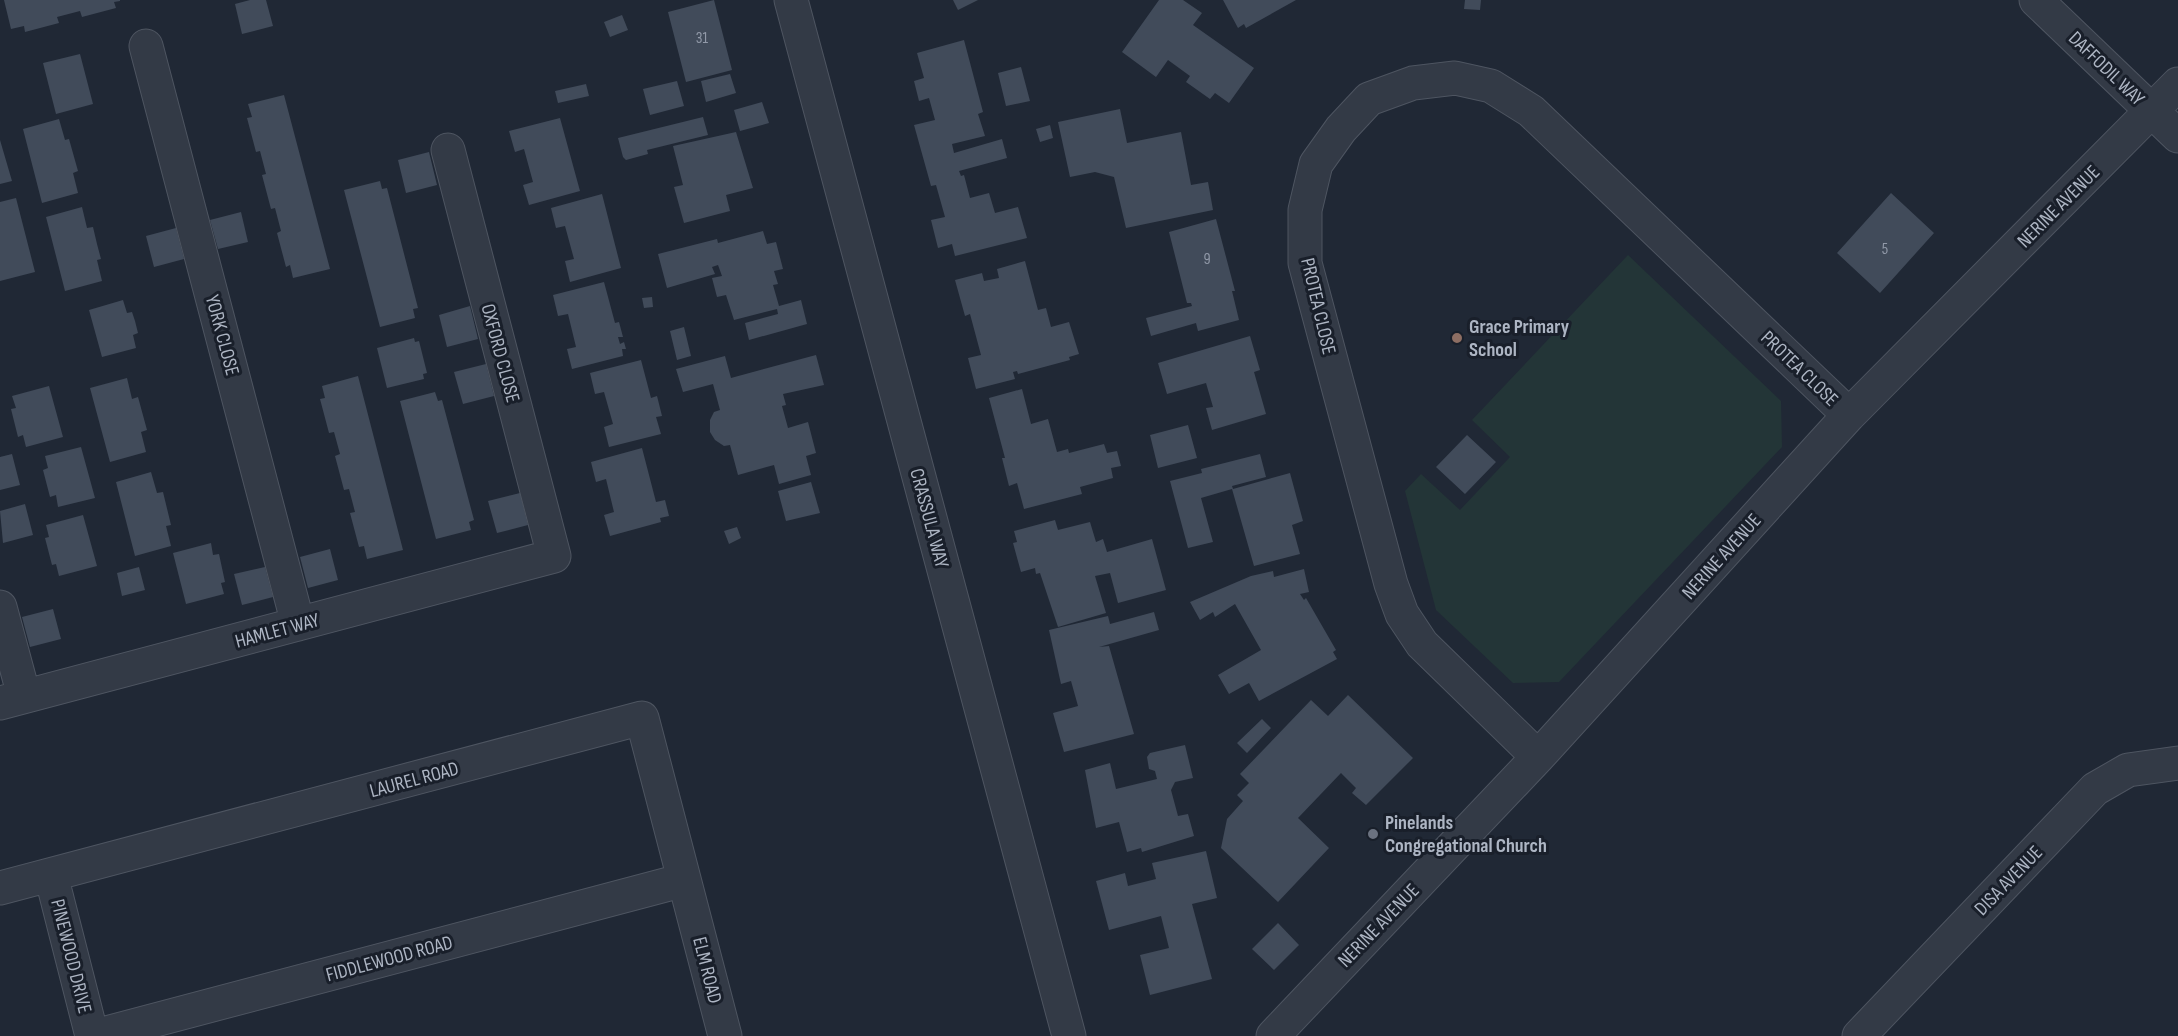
<svg xmlns="http://www.w3.org/2000/svg" width="2178" height="1036" font-family="'Sofia Sans Condensed',sans-serif">
<style>
.green{fill:#233537}
.building{fill:#414b5a}
.lines{fill:none;stroke-linecap:round;stroke-linejoin:round}
.minor-casing{stroke:#4e5561;stroke-width:35}
.minor{stroke:#333a46;stroke-width:33}
.education-dot{fill:#8d6e63;stroke:#191f2a;stroke-width:2}
.worship-dot{fill:#6b7280;stroke:#191f2a;stroke-width:2}
.labels{text-anchor:middle;stroke-width:6;stroke-linejoin:round;paint-order:stroke}
.number-label{font-size:16px;fill:#929aa9}
.street-label{font-size:20px;fill:#adb5c3;stroke:#191f2a}
.poi-label{font-size:20px;font-weight:bold;fill:#adb5c3;stroke:#191f2a;text-anchor:start}
</style>
<rect width="100%" height="100%" fill="#202835"/>
<!-- green -->
<path class="green" d="M1628,255L1781,401L1782,447L1559,682L1513,683L1436,610L1405,491L1421,474L1460,510L1510,457L1472,420Z"/>
<!-- building -->
<path class="building" d="M4,0H120V1L114,2L116,8L82,17L80,11L57,17L59,23L25,32L24,26L11,29Z
M250,0H266L273,26L242,34L235,4Z
M714,0L732,70L686,82L668,12Z
M953,0H978L958,10Z
M1159,0H1183L1202,13L1193,25L1254,68L1229,103L1215,93L1210,99L1186,82L1190,76L1168,60L1156,77L1122,52Z
M1223,0H1296L1246,28L1244,24L1238,28Z
M1465,0H1481L1480,10L1464,9Z
M622,15L628,30L610,37L604,22Z
M964,40L983,112L978,114L985,136L952,144L954,153L1002,139L1007,158L959,171L961,176L964,175L970,198L989,193L995,213L1018,207L1027,238L955,256L952,244L938,248L931,220L945,217L936,185L931,186L914,125L935,120L929,98L919,101L914,81L924,78L917,53Z
M80,54L93,104L56,114L43,63Z
M1021,67L1030,101L1006,106L998,73Z
M730,74L736,93L706,102L701,81Z
M677,81L684,106L650,115L643,89Z
M586,84L589,96L558,103L555,91Z
M284,95L330,269L293,278L290,265L286,267L277,233L281,231L275,208L271,209L262,175L266,174L260,151L256,152L247,118L252,117L248,104Z
M762,102L769,123L740,131L734,110Z
M1120,109L1127,143L1181,132L1191,185L1208,182L1213,210L1126,228L1114,177L1095,172L1070,177L1058,122Z
M703,117L708,135L647,150L648,154L626,160L623,157L618,138Z
M560,118L580,191L529,205L523,185L533,182L524,149L515,152L509,131Z
M59,119L65,140L69,139L78,171L73,173L78,193L42,203L23,129Z
M1050,125L1053,138L1040,142L1036,129Z
M736,132L753,188L726,195L730,211L684,223L674,187L683,185L673,146Z
M0,140L12,181L0,184Z
M429,152L437,185L406,193L398,160Z
M380,181L382,189L387,188L418,308L413,309L415,318L380,327L344,190Z
M1891,193L1934,233L1880,293L1837,253Z
M602,194L621,268L570,282L565,261L574,259L565,226L556,228L551,208Z
M16,198L35,272L0,281V202Z
M82,207L87,228L93,227L97,244L101,259L97,260L102,281L65,291L46,217Z
M241,212L248,242L218,249L210,220Z
M1216,219L1235,291H1232L1239,320L1198,331L1196,323L1151,336L1146,318L1192,306L1191,303H1187L1169,232Z
M176,228L184,259L154,267L146,236Z
M763,231L767,244L776,242L783,269L774,271L778,284L773,285L779,306L801,300L807,324L749,340L745,323L778,314L777,309L734,320L726,295L717,297L712,278L722,276L718,265L712,267L715,274L667,288L658,254L717,239L718,243Z
M1025,261L1038,310L1046,308L1051,327L1069,322L1079,354L1069,357L1070,360L1018,374L1017,371L1013,372L1015,379L976,389L968,358L981,355L970,314L965,316L955,280L982,273L984,281L999,278L997,269Z
M604,282L615,323L619,322L623,337H618L620,344L624,342L626,349H622L623,356L572,369L567,349L576,347L568,314L558,316L553,295Z
M652,297L653,307L644,308L642,298Z
M123,300L127,313L132,312L135,321L138,333L133,335L136,348L102,357L89,310Z
M470,306L478,339L447,347L439,315Z
M684,327L691,356L677,360L670,331Z
M1250,336L1260,370L1254,372L1266,414L1212,430L1206,408L1213,407L1206,383L1167,394L1158,363Z
M414,338L415,342L419,341L427,373L423,374L424,379L387,388L377,348Z
M816,355L824,385L783,394L786,405L782,406L788,428L808,422L816,453L806,456L811,475L779,484L774,465L738,475L730,445L724,446L715,440L710,432V420L714,412L720,410L713,384L683,392L676,369L725,356L731,378Z
M641,360L651,398L657,396L662,416L656,417L661,434L609,447L604,427L613,424L604,392L595,394L590,373Z
M486,364L494,396L463,404L454,372Z
M358,376L403,550L367,559L364,546L359,547L350,513L355,512L349,489L344,490L335,456L340,454L334,432L329,433L320,399L325,398L322,386Z
M127,378L132,399L138,397L147,430L141,432L146,452L110,462L90,388Z
M49,386L63,437L26,447L23,435L18,437L11,409L16,408L12,396Z
M1022,389L1031,424L1048,419L1057,452L1068,449L1069,453L1104,444L1107,453L1117,451L1121,466L1111,468L1113,478L1080,487L1082,494L1024,509L1017,483L1009,486L1002,458H1005L989,398Z
M435,392L438,401L442,400L474,520L469,522L471,530L436,539L400,401Z
M1188,425L1197,458L1158,468L1150,435Z
M1467,435L1496,462L1465,494L1436,467Z
M81,447L95,498L58,507L56,495L50,497L43,470L48,468L45,456Z
M642,448L656,502L665,500L669,516L660,518L661,522L610,536L604,515L614,512L606,479L596,482L591,462Z
M12,454L20,485L0,490V457Z
M1260,454L1266,477L1232,486L1233,489L1290,473L1303,521L1292,525L1300,554L1254,566L1232,489L1201,498L1213,542L1188,548L1170,481L1202,473L1201,469Z
M151,472L157,493L163,492L171,525L166,526L171,546L135,556L116,482Z
M811,482L820,513L786,521L778,491Z
M520,493L528,525L497,533L488,501Z
M25,504L33,535L3,543L0,511Z
M83,515L97,566L59,576L56,564L52,565L45,538L49,537L46,525Z
M1055,520L1058,530L1090,522L1096,542L1103,539L1107,552L1152,539L1166,590L1118,603L1110,573L1095,576L1106,613L1058,627L1040,573L1036,574L1035,568L1021,572L1013,543L1017,542L1014,531Z
M737,527L741,538L729,544L724,531Z
M211,543L213,555L219,554L225,582L221,583L224,594L186,604L173,553Z
M330,549L338,580L308,588L300,557Z
M139,567L145,590L122,596L117,573Z
M265,567L273,597L242,605L234,574Z
M1304,569L1309,592L1300,594L1304,600L1306,598L1336,650L1333,652L1337,659L1259,701L1249,683L1229,694L1218,675L1261,650L1235,604L1215,617L1213,612L1200,620L1190,602L1251,576L1273,571L1274,577Z
M53,609L61,639L30,647L22,617Z
M1154,612L1159,630L1099,647L1109,646L1134,734L1064,752L1053,713L1078,706L1071,681L1061,684L1049,630L1108,616L1110,624Z
M1348,695L1413,758L1366,805L1352,793L1356,788L1341,773L1298,818L1329,848L1278,902L1221,848L1227,819L1243,801L1237,795L1249,783L1240,774L1311,700L1328,716Z
M1262,719L1271,728L1247,753L1237,743Z
M1185,745L1193,778L1175,782L1171,790L1178,816L1188,814L1194,836L1142,852L1141,848L1127,852L1119,822L1096,828L1085,770L1110,763L1116,789L1157,779L1155,771L1149,769L1147,757L1150,753Z
M1206,851L1217,898L1192,904L1212,979L1150,995L1140,955L1169,948L1161,916L1109,930L1096,881L1125,873L1128,886L1156,879L1152,863Z
M1278,923L1299,945L1274,970L1252,949Z"/>
<g class="lines">
<defs>
<path id="minor" d="M791,0L1069,1036
M2036,0L2178,136
M146,46L298,624
M0,607L24,696
M0,703L554,556L448,150
M1538,757L1422,644L1402,614L1391,584L1305,263V210L1316,164L1341,129L1369,99L1413,83L1455,78L1491,86L1531,111L1849,415
M51,875L92,1036
M0,888L642,718L725,1036
M95,1036L684,880
M1273,1036L1538,757L1849,415L2178,84
M1859,1036L2095,789L2128,770L2178,763"/>
</defs>
<!-- minor casing -->
<use href="#minor" class="minor-casing"/>
<!-- minor -->
<use href="#minor" class="minor"/>
</g>
<!-- markers -->
<circle class="education-dot" cx="1457" cy="338" r="6"/>
<circle class="worship-dot" cx="1373" cy="834" r="6"/>
<g class="labels">
<!-- number labels -->
<g class="number-label">
<text x="702" y="43">31</text>
<text x="1885" y="254">5</text>
<text x="1207" y="264">9</text>
</g>
<!-- street labels -->
<g class="street-label">
<text transform="translate(2107 68) rotate(44)" y="7">DAFFODIL WAY</text>
<text transform="translate(2058 206) rotate(-45)" y="7">NERINE AVENUE</text>
<text transform="translate(1319 306) rotate(77)" y="7">PROTEA CLOSE</text>
<text transform="translate(223 335) rotate(75)" y="7">YORK CLOSE</text>
<text transform="translate(501 353) rotate(75)" y="7">OXFORD CLOSE</text>
<text transform="translate(1800 368) rotate(44)" y="7">PROTEA CLOSE</text>
<text transform="translate(930 518) rotate(75)" y="7">CRASSULA WAY</text>
<text transform="translate(1721 556) rotate(-48)" y="7">NERINE AVENUE</text>
<text transform="translate(277 630) rotate(-15)" y="7">HAMLET WAY</text>
<text transform="translate(414 779) rotate(-15)" y="7">LAUREL ROAD</text>
<text transform="translate(2008 880) rotate(-46)" y="7">DISA AVENUE</text>
<text transform="translate(1378 925) rotate(-46)" y="7">NERINE AVENUE</text>
<text transform="translate(72 956) rotate(76)" y="7">PINEWOOD DRIVE</text>
<text transform="translate(389 958) rotate(-15)" y="7">FIDDLEWOOD ROAD</text>
<text transform="translate(708 970) rotate(76)" y="7">ELM ROAD</text>
</g>
<!-- poi labels -->
<g class="poi-label">
<text x="1469" y="333">Grace Primary<tspan x="1469" dy="23">School</tspan></text>
<text x="1385" y="829">Pinelands<tspan x="1385" dy="23">Congregational Church</tspan></text>
</g>
</g>
</svg>
